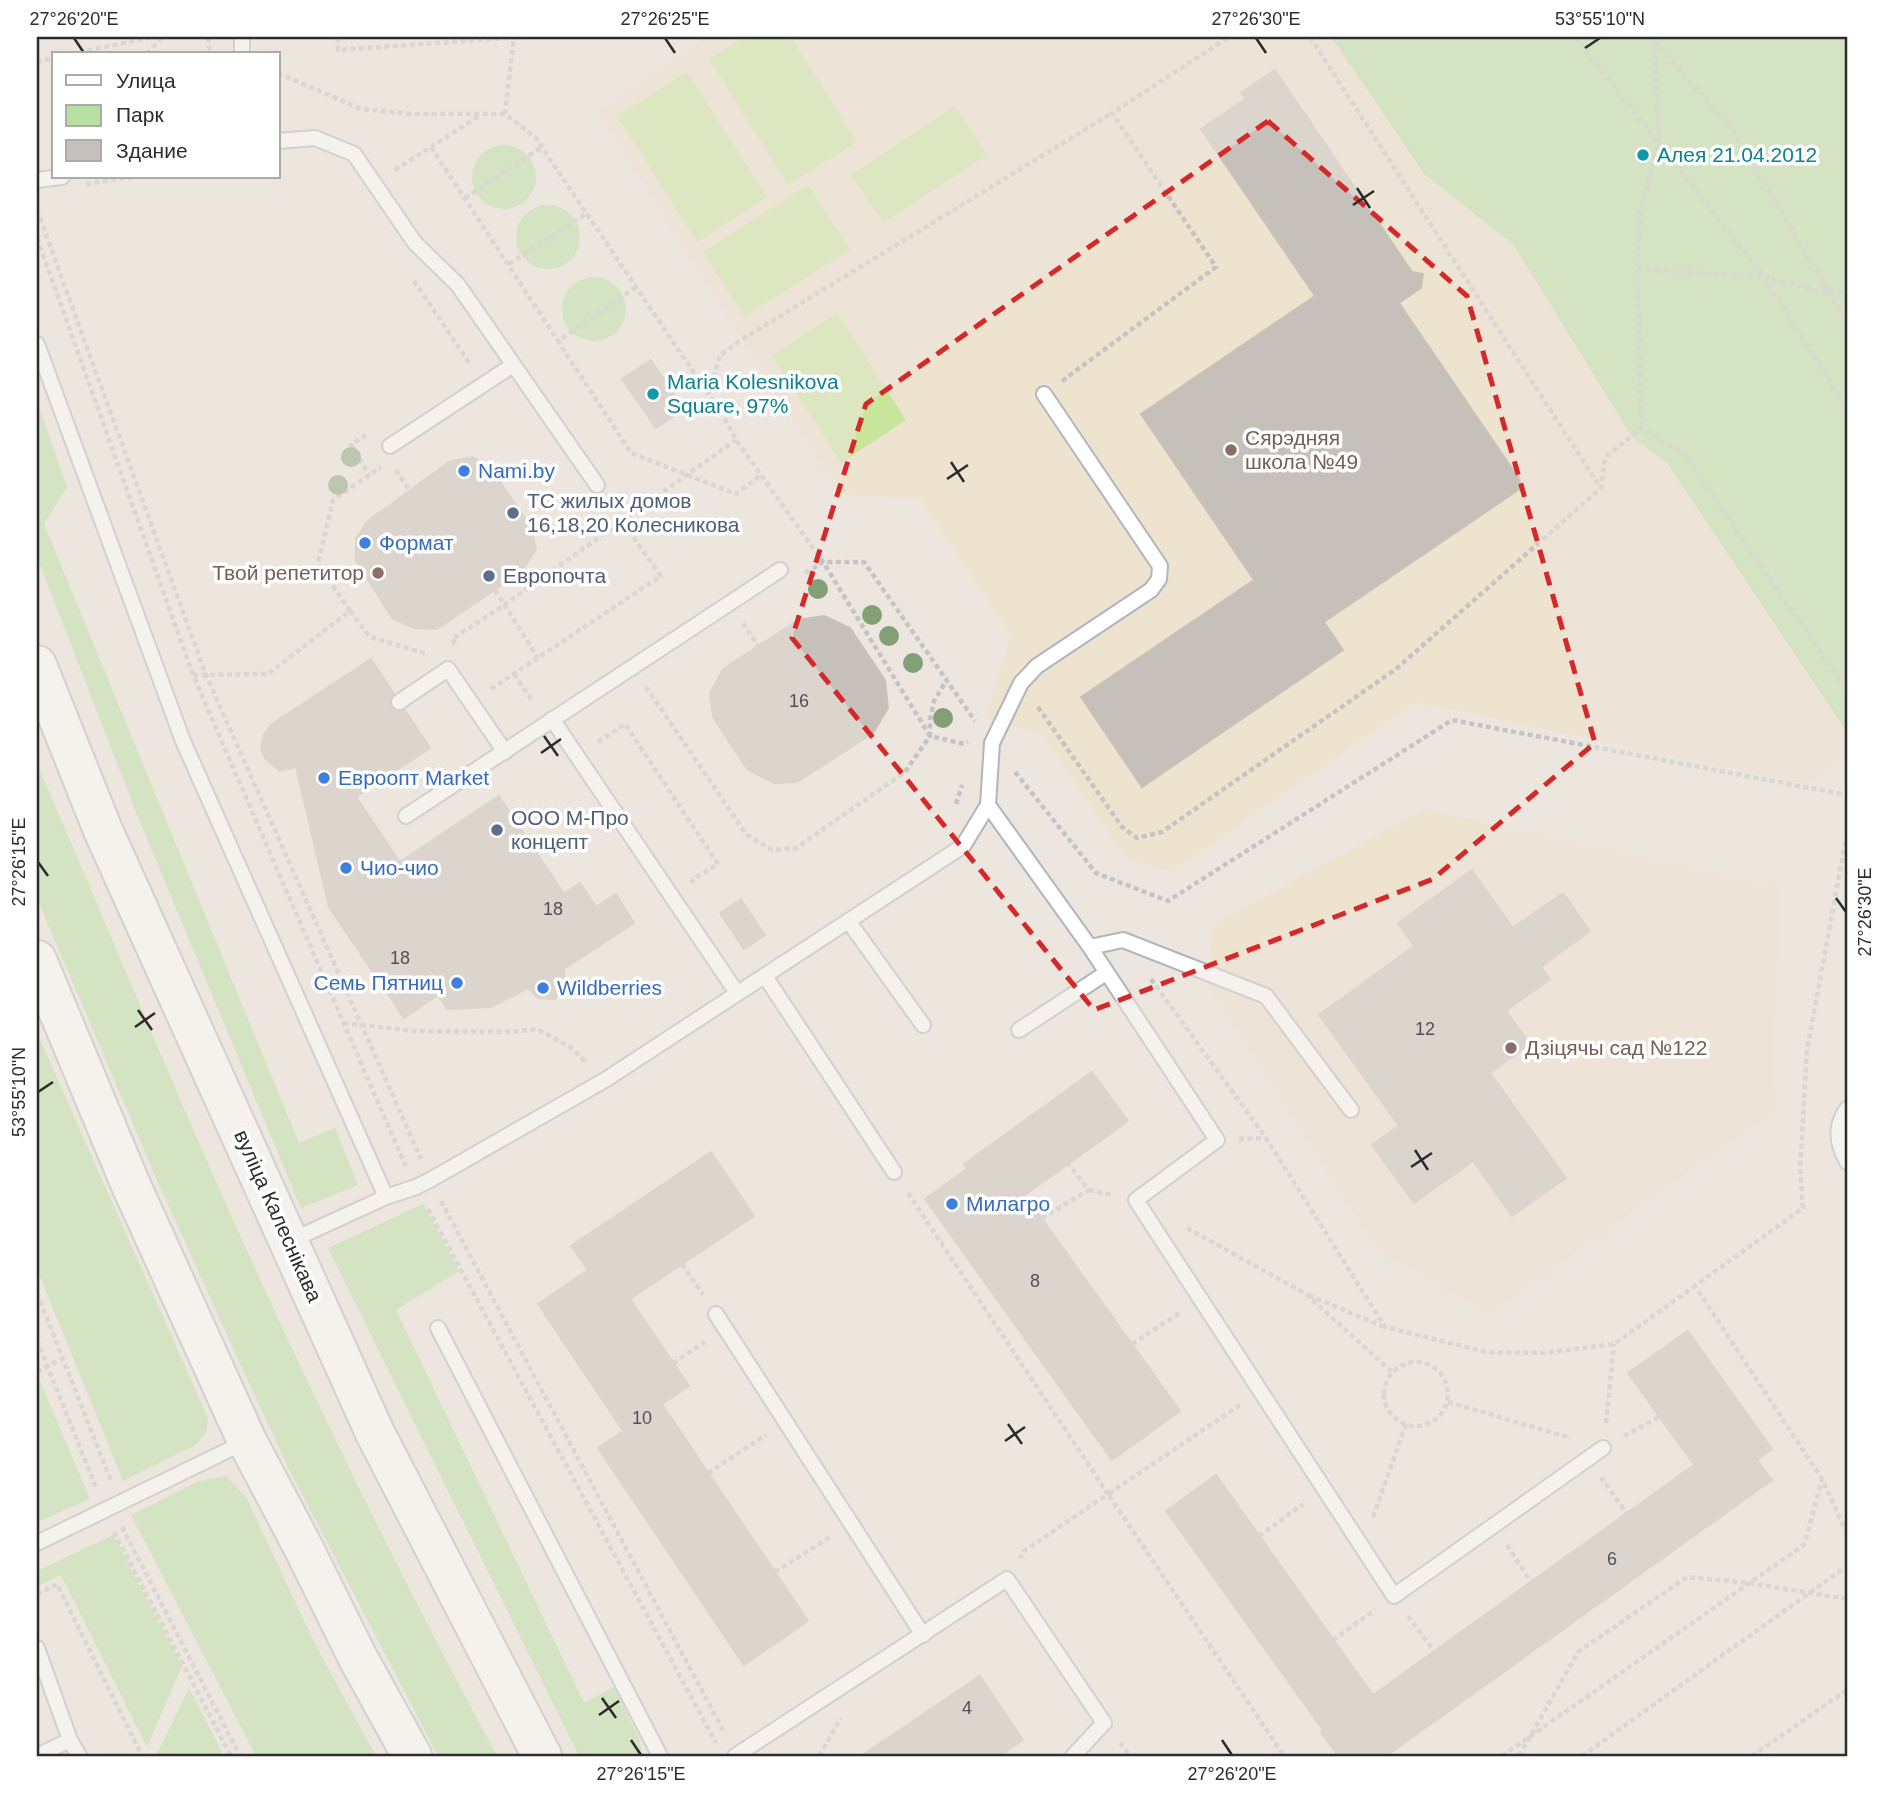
<svg xmlns="http://www.w3.org/2000/svg" width="1884" height="1793" font-family="Arial,sans-serif">
<style>
.education{fill:#ede3cf}
.green{fill:#b5e09f}
.pitch{fill:#c7e69b}
.building{fill:#c5c1ba;stroke:#c8c2b8;stroke-width:2}
.lines{fill:none;stroke-linecap:round;stroke-linejoin:round}
.service-casing{stroke:#b2b5be;stroke-width:18}
.secondary-casing{stroke:#b2b5be;stroke-width:42}
.path{stroke:#c4c4c4;stroke-width:4.5;stroke-dasharray:5 3.5;stroke-linecap:butt}
.service{stroke:#fff;stroke-width:14}
.secondary{stroke:#fff;stroke-width:38}
.tree{fill:#849f75}
.marked{fill:none;stroke:#d62828;stroke-width:5;stroke-dasharray:14 9;stroke-linejoin:round}
.ticks{fill:none;stroke:#2c2c2c;stroke-width:2.5}
.culture-dot{fill:#0f9aa8;stroke:#fff;stroke-width:2.5}
.education-dot{fill:#8d6e63;stroke:#fff;stroke-width:2.5}
.shop-dot{fill:#3f7fe0;stroke:#fff;stroke-width:2.5}
.service-dot{fill:#5c6f8a;stroke:#fff;stroke-width:2.5}
.labels{text-anchor:middle;stroke-width:7;stroke-linejoin:round;paint-order:stroke}
.number-label{font-size:18px;fill:#525150}
.culture-label{font-size:21px;fill:#0d838f;stroke:#fff;text-anchor:start}
.education-label{font-size:21px;fill:#785e54;stroke:#fff;text-anchor:start}
.shop-label{font-size:21px;fill:#366cbe;stroke:#fff;text-anchor:start}
.service-label{font-size:21px;fill:#4e5e75;stroke:#fff;text-anchor:start}
.street-label{font-size:21px;fill:#2c2c2c;stroke:#fff}
.neatline{fill:none;stroke:#2c2c2c;stroke-width:2.5}
.ticks-label{font-size:18px;text-anchor:middle;fill:#2c2c2c}
</style>
<rect width="100%" height="100%" fill="#ece6df"/>
<!-- education -->
<path class="education" d="M706,37H1330L1424,175L1513,244L1632,437L1667,463L1847,732V756L1807,784L1416,702L1171,872L1126,858L1042,734L985,718L1011,636L919,498L841,495L597,111Z
M1424,809L1779,889L1772,1113L1489,1314L1377,1250L1207,983L1213,925Z"/>
<!-- green -->
<path class="green" d="M1331,37H1847V732L1667,463L1632,437L1513,244L1425,175Z
M472 177a32 32 0 1 1 64 0a32 32 0 1 1-64 0Z
M516 237a32 32 0 1 1 64 0a32 32 0 1 1-64 0Z
M562 309a32 32 0 1 1 64 0a32 32 0 1 1-64 0Z
M37,401L67,487L44,524L299,1143L335,1128L358,1185L301,1208L136,812L37,557Z
M37,764C96,899 151,1034 210,1168C298,1368 394,1565 497,1756H438L289,1469L242,1368L156,1178L47,922L37,897Z
M37,1033L208,1418L206,1432L196,1445L123,1481L37,1269Z
M423,1204L459,1271L396,1310L584,1703L614,1687L639,1738L643,1756H579L328,1248Z
M37,1374L90,1499L37,1522Z
M226,1476L246,1497L315,1644L376,1756H256L131,1515L199,1481Z
M113,1535L182,1666L147,1747L61,1575L37,1587V1571Z
M189,1688L222,1752L220,1756H156Z"/>
<!-- pitch -->
<path class="pitch" d="M745,37H791L857,142L788,185L709,59Z
M687,72L767,197L697,242L617,116Z
M955,106L987,155L883,223L851,175Z
M808,185L850,250L744,317L703,252Z
M837,313L906,420L841,463L772,356Z"/>
<!-- building -->
<path class="building" d="M1275,70L1412,272L1423,274L1421,288L1399,303L1524,486L1324,622L1343,650L1142,787L1081,697L1254,580L1141,414L1315,296L1201,129L1245,99L1241,93Z
M651,360L684,409L656,428L622,379Z
M473,457L492,470L531,527L536,549L522,571L437,629L414,628L393,619L356,561V538L368,521L449,462Z
M824,616L850,628L885,680L888,708L873,733L797,782L774,783L747,769L713,717L710,694L723,669L798,620Z
M371,659L430,748L356,797L400,862L499,796L564,894L580,883L596,907L616,894L634,923L564,969V988L555,999L538,998L528,988L491,1007L447,1009L438,995L404,1018L329,907L296,767L280,771L266,759L261,749L264,735L272,724Z
M1472,870L1513,928L1563,893L1590,931L1541,967L1550,979L1506,1011L1530,1044L1490,1073L1566,1178L1512,1216L1473,1161L1414,1203L1372,1145L1399,1126L1319,1015L1414,946L1398,923Z
M741,899L765,935L744,949L720,913Z
M1092,1072L1128,1121L1025,1195L1180,1411L1112,1460L925,1199L967,1169L964,1164Z
M711,1152L754,1216L630,1299L689,1386L662,1404L808,1621L744,1665L598,1448L623,1431L538,1304L588,1270L571,1246Z
M1688,1331L1772,1449L1757,1460L1772,1480L1386,1756H1338L1321,1732L1323,1730L1166,1511L1216,1475L1373,1695L1694,1465L1628,1373Z
M980,1676L1023,1740L1000,1756H861Z"/>
<g class="lines">
<defs>
<path id="service" d="M242,37V54
M278,141L315,138L354,154L415,243L458,285L597,485
M37,180L62,177
M37,344L183,741L386,1197L290,1241
M390,446L513,365
M399,702L448,669L505,752
M552,719L737,993
M988,805L1090,947L1217,1140L1136,1200L1394,1596L1603,1448
M406,816L780,570
M849,922L923,1025
M1090,947L1123,940L1266,996L1351,1110
M765,976L894,1172
M1019,1030L1106,973
M1847,1109C1834,1126 1837,1144 1847,1162
M386,1197L416,1187L430,1180L605,1080L963,846L988,805L992,743L1021,683L1037,666L1151,590L1159,579L1160,566L1044,394
M716,1314L923,1635
M438,1328L660,1756
M37,1543L245,1442
M37,1648L70,1740
M37,1756L70,1740L79,1756
M735,1756L1007,1579L1104,1723L1073,1756"/>
<path id="secondary" d="M37,665L102,828L375,1433L542,1756
M37,960L130,1183L247,1441L302,1545L358,1658L412,1756"/>
</defs>
<!-- service casing -->
<use href="#service" class="service-casing"/>
<!-- secondary casing -->
<use href="#secondary" class="secondary-casing"/>
<!-- path -->
<path class="path" d="M208,37L210,54
M338,37V50L521,37
M1310,37L1600,487
M1575,37L1764,277L1847,409
M1654,42L1729,125L1847,322
M71,54L153,37
M147,54L162,37
M37,62L54,58
M278,73L361,109L412,114H505L535,137L723,416L736,440L823,562H864L975,721
M505,114L514,37
M431,147L558,341
M395,170L479,116
M86,184L132,177
M465,198L542,147
M37,210L206,675L421,1159
M37,238L193,675L406,1167
M509,264L587,213
M1637,269L1764,277L1828,293L1847,291
M414,281L470,364
M636,287L558,341L631,453L736,494L761,475
M1062,381L1216,267L1112,113L1229,37
M709,394L720,355L741,340L1112,113
M1642,428L1637,269L1640,211L1660,144L1653,41L1649,37
M366,435L351,445L369,475
M396,470L410,491
M585,508L603,533
M805,573L823,562L930,736L964,744L968,742
M495,590L538,658
M350,611L370,637L427,654
M743,623L758,646
M455,644L452,639L504,605L736,440
M514,674L533,702
M193,675L268,674L350,611L318,564L333,500L381,467
M646,687L746,834L772,850L796,848L905,772L930,736V720L934,701L946,681
M491,689L661,576L621,520
M1038,707L1122,827L1137,838L1162,832L1396,669L1601,488L1605,457L1642,428L1684,454L1847,691
M598,742L625,724L718,864L693,879L692,883
M1015,772L1096,873L1168,901L1452,720L1847,795
M956,804L962,785
M1847,833L1807,1050L1800,1169L1803,1208L1695,1286L1822,1479L1847,1534
M1151,979L1266,1138L1385,1327L1486,1352L1545,1353L1614,1344L1695,1286
M344,1023L414,1031L511,1032L537,1029L570,1047L587,1063
M1239,1139L1265,1138
M1089,1190L1112,1195
M908,1193L1108,1494L1024,1551L1020,1558
M441,1201L725,1734
M428,1209L716,1743
M1042,1218L1089,1190L1068,1164
M1187,1228L1306,1294
M682,1264L703,1295
M37,1293L111,1481
M1384,1327L1306,1294L1393,1373
M37,1340L96,1488
M1132,1344L1181,1312
M1384 1394a32 32 0 1 1 64 0a32 32 0 1 1-64 0Z
M673,1363L705,1342
M37,1372L63,1358
M1448,1402L1571,1438
M1240,1405L1108,1494L1284,1756
M1606,1423L1614,1344
M1624,1436L1659,1417
M708,1473L766,1435
M1601,1477L1627,1514
M1373,1517L1406,1424
M122,1527L240,1756
M114,1532L231,1756
M1259,1536L1303,1504
M1507,1545L1531,1582
M775,1572L830,1537
M37,1594L57,1584L142,1756
M1408,1616L1434,1651
M1333,1640L1375,1610
M1120,1743L1130,1756
M819,1756L841,1718
M1502,1756L1804,1545L1822,1480
M1519,1756L1578,1652L1687,1577L1749,1583L1847,1599
M1582,1756L1847,1566
M1752,1756L1847,1690"/>
<!-- service -->
<use href="#service" class="service"/>
<!-- secondary -->
<use href="#secondary" class="secondary"/>
</g>
<!-- trees -->
<g class="tree">
<circle cx="351" cy="457" r="10"/>
<circle cx="338" cy="485" r="10"/>
<circle cx="818" cy="589" r="10"/>
<circle cx="872" cy="615" r="10"/>
<circle cx="889" cy="636" r="10"/>
<circle cx="913" cy="663" r="10"/>
<circle cx="943" cy="718" r="10"/>
</g>
<!-- marked area -->
<path d="M0 0H1884V1793H0ZM1268,121L1467,296L1595,743L1433,879L1094,1010L792,638L866,404Z" fill="#ece6df" fill-opacity=".55" fill-rule="evenodd"/>
<path class="marked" d="M1268,121L1467,296L1595,743L1433,879L1094,1010L792,638L866,404Z"/>
<!-- ticks -->
<path class="ticks" d="M74,38L84,53M665,38L675,53M1256,38L1266,53M1585,48L1600,38M1357,188L1370,208M1353,205L1374,191M951,462L964,482M947,479L968,465M544,736L558,756M541,753L561,739M38,862L48,876M1836,898L1846,912M138,1010L152,1030M135,1027L155,1013M38,1092L53,1082M1415,1150L1428,1170M1411,1167L1432,1153M1008,1424L1022,1444M1005,1441L1025,1427M602,1698L616,1718M599,1715L619,1701M631,1740L641,1755M1222,1740L1232,1755"/>
<!-- markers -->
<g class="culture-dot">
<circle cx="1643" cy="155" r="7"/>
<circle cx="653" cy="394" r="7"/>
</g>
<g class="education-dot">
<circle cx="1231" cy="450" r="7"/>
<circle cx="378" cy="573" r="7"/>
<circle cx="1511" cy="1048" r="7"/>
</g>
<g class="shop-dot">
<circle cx="464" cy="471" r="7"/>
<circle cx="365" cy="543" r="7"/>
<circle cx="324" cy="778" r="7"/>
<circle cx="346" cy="868" r="7"/>
<circle cx="457" cy="983" r="7"/>
<circle cx="543" cy="988" r="7"/>
<circle cx="952" cy="1204" r="7"/>
</g>
<g class="service-dot">
<circle cx="513" cy="513" r="7"/>
<circle cx="489" cy="576" r="7"/>
<circle cx="497" cy="830" r="7"/>
</g>
<g class="labels">
<!-- number labels -->
<g class="number-label">
<text x="799" y="707">16</text>
<text x="553" y="915">18</text>
<text x="400" y="964">18</text>
<text x="1425" y="1035">12</text>
<text x="1035" y="1287">8</text>
<text x="642" y="1424">10</text>
<text x="1612" y="1565">6</text>
<text x="967" y="1714">4</text>
</g>
<!-- culture labels -->
<g class="culture-label">
<text x="1657" y="162">Алея 21.04.2012</text>
<text x="667" y="389">Maria Kolesnikova<tspan x="667" dy="24">Square, 97%</tspan></text>
</g>
<!-- education labels -->
<g class="education-label">
<text x="1245" y="445">Сярэдняя<tspan x="1245" dy="24">школа №49</tspan></text>
<text x="364" y="580" text-anchor="end">Твой репетитор</text>
<text x="1525" y="1055">Дзіцячы сад №122</text>
</g>
<!-- shop labels -->
<g class="shop-label">
<text x="478" y="478">Nami.by</text>
<text x="379" y="550">Формат</text>
<text x="338" y="785">Евроопт Market</text>
<text x="360" y="875">Чио-чио</text>
<text x="443" y="990" text-anchor="end">Семь Пятниц</text>
<text x="557" y="995">Wildberries</text>
<text x="966" y="1211">Милагро</text>
</g>
<!-- service labels -->
<g class="service-label">
<text x="527" y="508">ТС жилых домов<tspan x="527" dy="24">16,18,20 Колесникова</tspan></text>
<text x="503" y="583">Европочта</text>
<text x="511" y="825">ООО М-Про<tspan x="511" dy="24">концепт</tspan></text>
</g>
<!-- street labels -->
<g class="street-label">
<text transform="translate(278 1216) rotate(66)" y="7">вуліца Калеснікава</text>
</g>
</g>
<!-- border -->
<rect width="1884" height="1793" fill="none" stroke="#ffffff" stroke-width="77"/>
<!-- legend -->
<rect x="52" y="52" width="228" height="126" fill="#ffffff" stroke="#ababab" stroke-width="2"/>
<rect x="66" y="75" width="35" height="10" fill="#ffffff" stroke="#ababab" stroke-width="2"/>
<text x="116" y="88" font-size="21" fill="#2c2c2c">Улица</text>
<rect x="66" y="105" width="35" height="21" fill="#b5e09f" stroke="#ababab" stroke-width="2"/>
<text x="116" y="122" font-size="21" fill="#2c2c2c">Парк</text>
<rect x="66" y="140" width="35" height="21" fill="#c5c1ba" stroke="#ababab" stroke-width="2"/>
<text x="116" y="158" font-size="21" fill="#2c2c2c">Здание</text>
<rect x="38" y="38" width="1808" height="1717" class="neatline"/>
<g class="ticks-label">
<text x="74" y="25">27°26'20"E</text>
<text x="665" y="25">27°26'25"E</text>
<text x="1256" y="25">27°26'30"E</text>
<text x="1600" y="25">53°55'10"N</text>
<text transform="translate(19 862) rotate(-90)" y="6">27°26'15"E</text>
<text transform="translate(1865 912) rotate(-90)" y="6">27°26'30"E</text>
<text transform="translate(19 1092) rotate(-90)" y="6">53°55'10"N</text>
<text x="641" y="1780">27°26'15"E</text>
<text x="1232" y="1780">27°26'20"E</text>
</g>
</svg>
